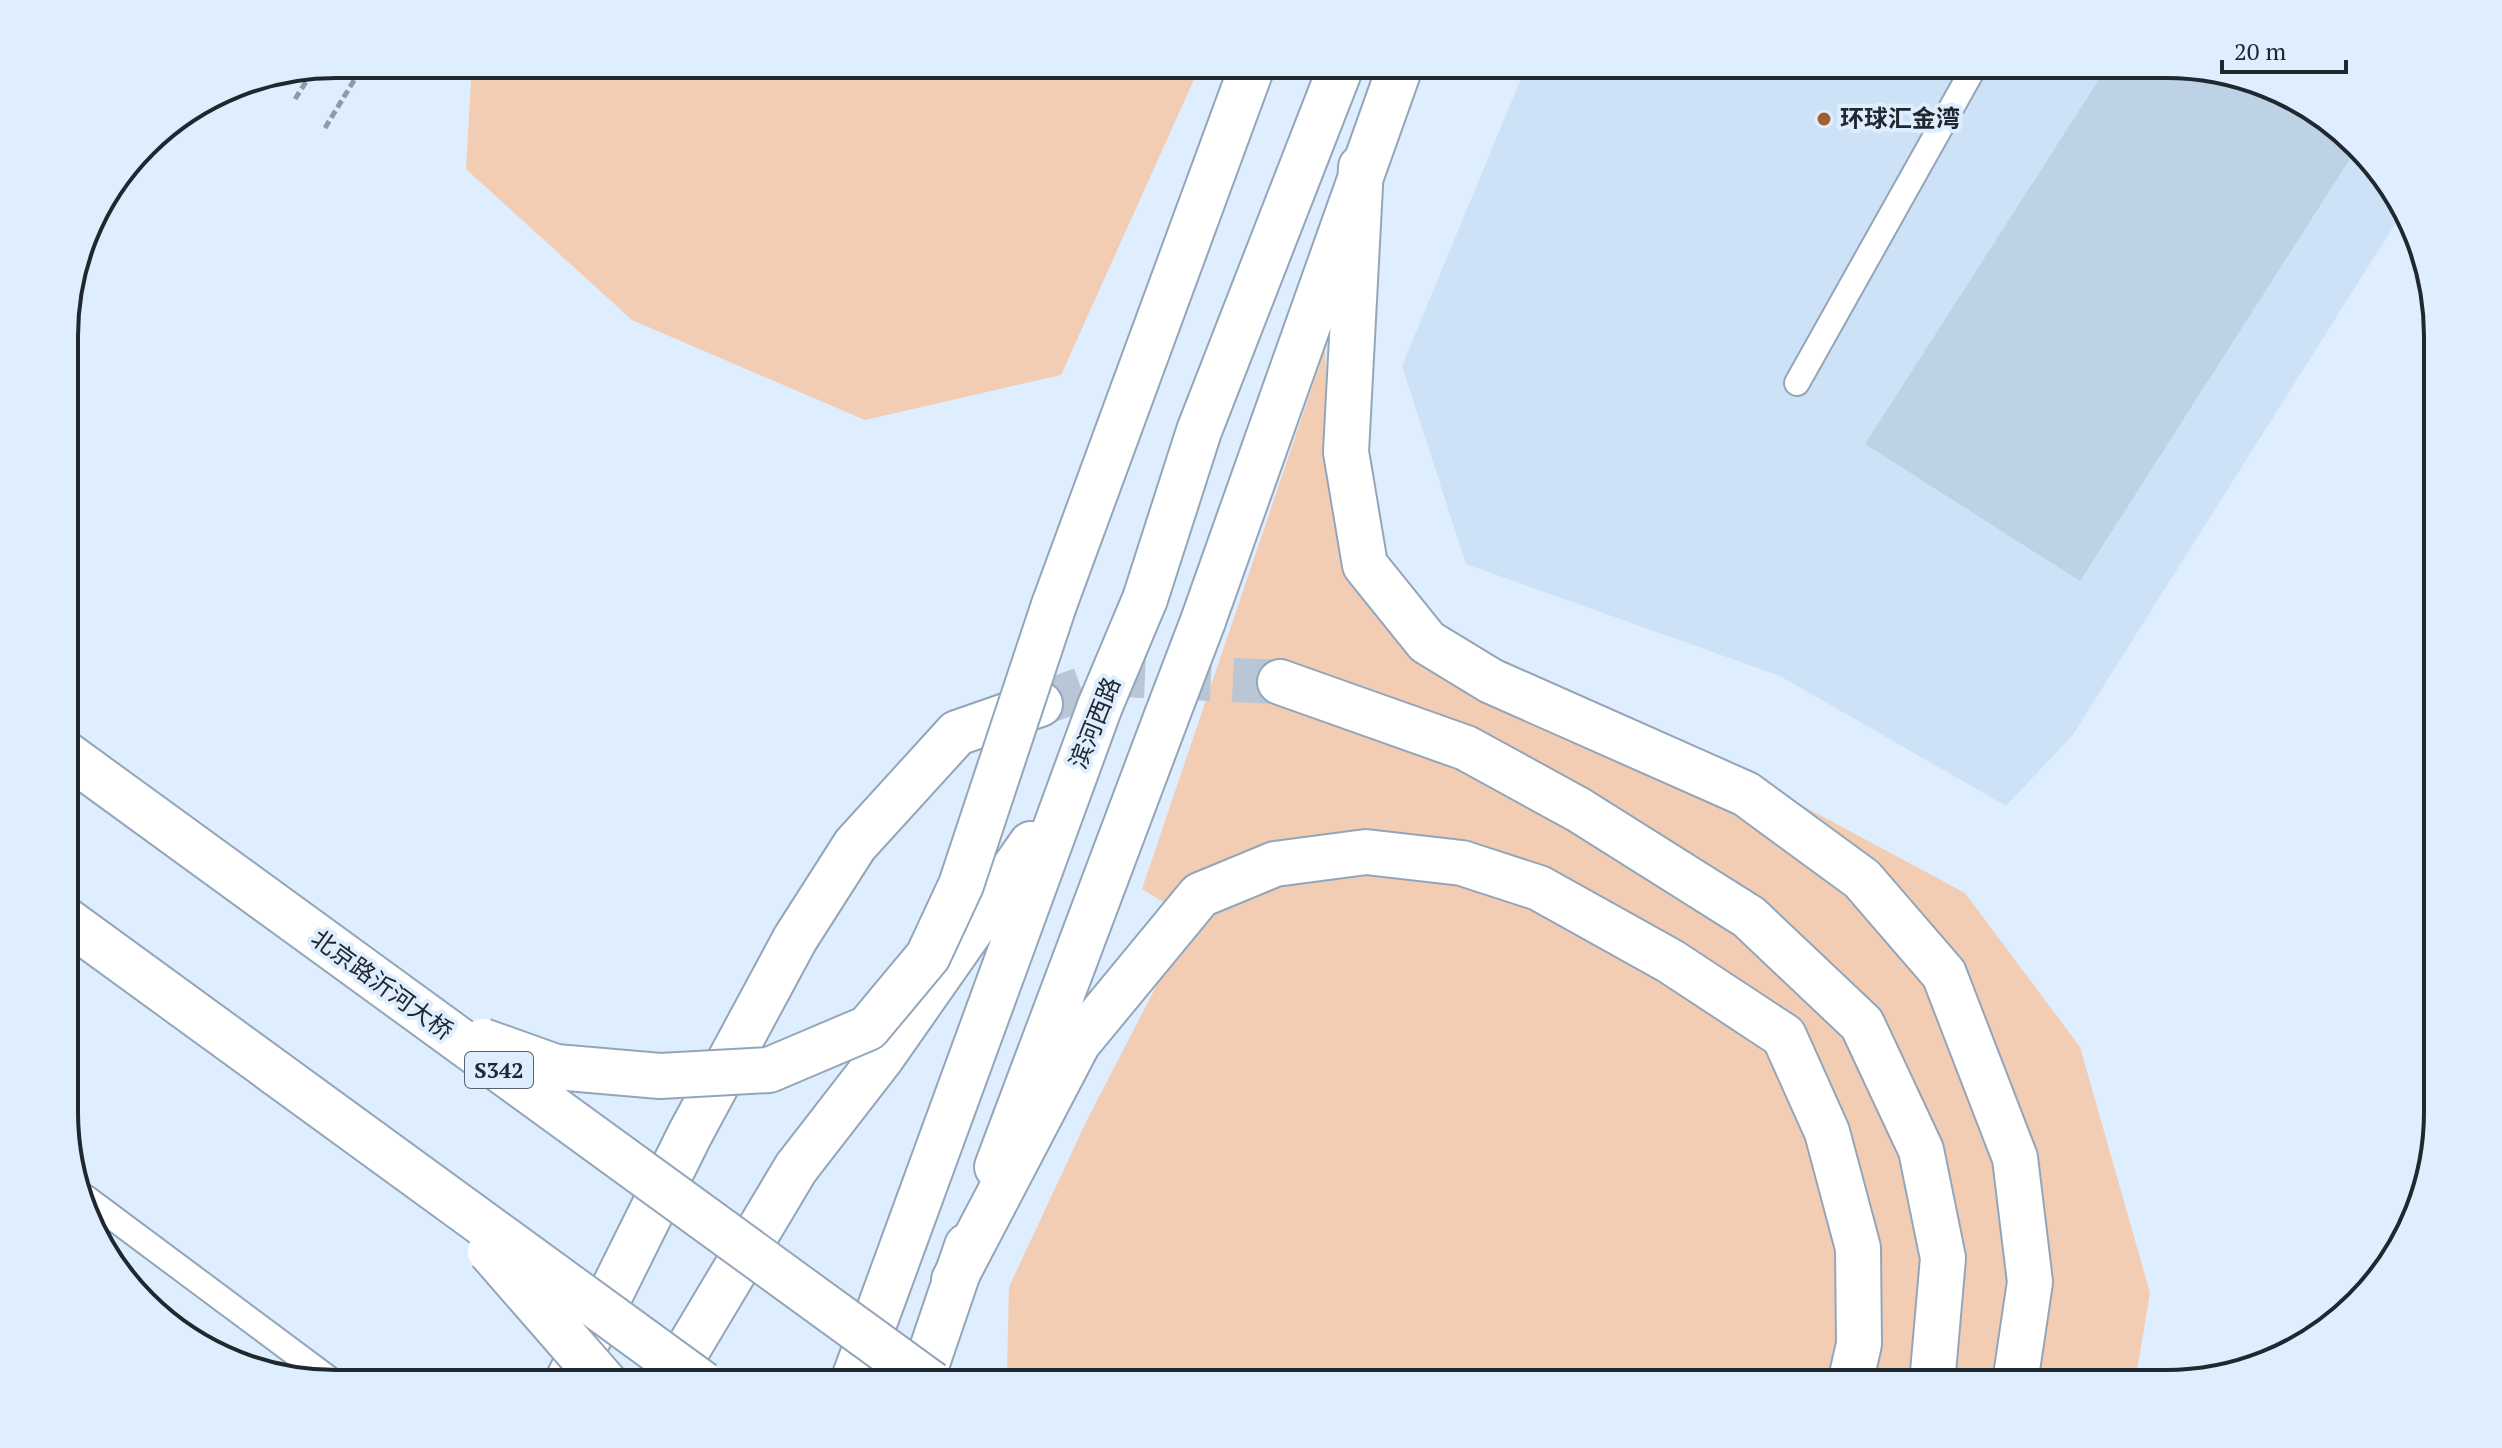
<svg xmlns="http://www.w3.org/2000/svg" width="2502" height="1448" font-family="'PT Serif','Noto Sans SC',serif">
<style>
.built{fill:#cde2f6}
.green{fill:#f3ccb4}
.building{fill:#bed2e6}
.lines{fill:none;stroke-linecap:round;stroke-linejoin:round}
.primary-tunnel{stroke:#b8c6d5;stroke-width:44;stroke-dasharray:44 22;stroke-linecap:butt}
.lane-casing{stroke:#93a6b9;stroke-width:28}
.primary-casing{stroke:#93a6b9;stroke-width:48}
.highway-casing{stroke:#93a6b9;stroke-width:48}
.path{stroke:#8e9ba7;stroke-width:5;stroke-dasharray:8 4;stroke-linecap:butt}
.lane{stroke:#fff;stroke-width:24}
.primary{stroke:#fff;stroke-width:44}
.highway{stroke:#fff;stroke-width:44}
.primary-bridge-casing{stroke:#93a6b9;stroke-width:48;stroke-linecap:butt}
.highway-bridge-casing{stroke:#93a6b9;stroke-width:48;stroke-linecap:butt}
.primary-bridge{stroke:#fff;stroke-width:44}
.highway-bridge{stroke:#fff;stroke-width:44}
.poi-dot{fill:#a25e2f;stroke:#deeefe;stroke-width:3}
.labels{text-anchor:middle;stroke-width:8;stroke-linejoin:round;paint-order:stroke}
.shield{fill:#deeefe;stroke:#59636d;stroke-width:2}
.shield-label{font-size:22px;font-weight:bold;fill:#20282f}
.poi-label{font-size:24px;font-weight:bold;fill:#20282f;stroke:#deeefe;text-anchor:start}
.street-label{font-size:24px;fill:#20282f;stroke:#deeefe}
.rim{fill:none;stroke:#20282f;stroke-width:4}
</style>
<rect width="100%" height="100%" fill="#deeefe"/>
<!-- built -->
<path class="built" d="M1527,64H2166L2301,100L2392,185L2402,213L2072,736L2006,806L1780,676L1466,564L1402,366Z"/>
<!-- green -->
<path class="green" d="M472,64H1201L1061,375L865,420L632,320L466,169Z
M1325,349L1330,446L1404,616L1667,733L1965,893L2080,1047L2150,1293L2135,1383L1021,1384L1007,1372L1009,1287L1087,1120L1191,919L1142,889Z"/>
<!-- building -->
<path class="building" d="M2109,64H2166L2301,100L2355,151L2080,581L1865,444Z"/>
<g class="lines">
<!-- primary-tunnel -->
<path class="primary-tunnel" d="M1040,704L1122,675L1280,682"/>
<defs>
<path id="lane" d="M1797,383L1976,64
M85,1197L336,1384"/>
<path id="primary" d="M1361,167L1346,452L1365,565L1427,642L1491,681L1746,794L1862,879L1944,974L2015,1158L2030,1282L2015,1383
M1145,599L1199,431L1342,64
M1203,621L1401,64
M1280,682L1466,748L1579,810L1749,917L1862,1024L1921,1150L1943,1258L1932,1384
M997,1167L1166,718
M566,1384L690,1134L795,939L855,845L957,733L1040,704
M667,1384L796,1168L882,1057L1031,844
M852,1384L1100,706
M920,1384L967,1246"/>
<path id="highway" d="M1054,605L1253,64
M954,1280L1078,1043L1200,895L1275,864L1366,852L1462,863L1539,888L1670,961L1784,1036L1827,1132L1858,1248L1859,1344L1850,1384"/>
</defs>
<!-- lane casing -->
<use href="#lane" class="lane-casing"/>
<!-- primary casing -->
<use href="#primary" class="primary-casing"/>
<!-- highway casing -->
<use href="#highway" class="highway-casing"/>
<!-- path -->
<path class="path" d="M295,99L315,68
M325,128L364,64"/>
<!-- lane -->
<use href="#lane" class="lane"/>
<!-- primary -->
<use href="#primary" class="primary"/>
<!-- highway -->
<use href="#highway" class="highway"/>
<defs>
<path id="primary-bridge" d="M1100,706L1145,599
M1166,718L1203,621"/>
<path id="highway-bridge" d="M66,754L932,1384
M66,920L703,1384
M483,1041L556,1067L660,1076L769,1070L868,1028L928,956L961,885L1054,605
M490,1251L606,1384"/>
</defs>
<!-- primary-bridge casing -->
<use href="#primary-bridge" class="primary-bridge-casing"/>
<!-- highway-bridge casing -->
<use href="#highway-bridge" class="highway-bridge-casing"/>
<!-- primary-bridge -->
<use href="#primary-bridge" class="primary-bridge"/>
<!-- highway-bridge -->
<use href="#highway-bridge" class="highway-bridge"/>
</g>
<!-- markers -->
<circle class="poi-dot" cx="1824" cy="119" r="8"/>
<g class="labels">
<!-- shield labels -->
<rect class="shield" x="465" y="1052" width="68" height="36" rx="6"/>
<g class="shield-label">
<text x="499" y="1078">S342</text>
</g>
<!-- poi labels -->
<g class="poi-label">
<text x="1840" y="127">环球汇金湾</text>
</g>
<!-- street labels -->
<g class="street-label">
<text transform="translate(1095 723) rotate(-68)" y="8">滨河西路</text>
<text transform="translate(382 985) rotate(36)" y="8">北京路沂河大桥</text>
</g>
</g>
<!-- crop -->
<path d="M0 0H2502V1448H0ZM336 78H2166A258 258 0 0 1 2424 336V1112A258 258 0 0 1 2166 1370H336A258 258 0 0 1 78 1112V336A258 258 0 0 1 336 78Z" fill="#deeefe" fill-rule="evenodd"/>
<path class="rim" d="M336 78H2166A258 258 0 0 1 2424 336V1112A258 258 0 0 1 2166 1370H336A258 258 0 0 1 78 1112V336A258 258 0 0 1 336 78Z"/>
<!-- scale -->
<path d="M2222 60v12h124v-12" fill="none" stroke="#20282f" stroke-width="4"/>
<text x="2234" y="60" font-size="24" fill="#20282f" stroke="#deeefe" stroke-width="6" paint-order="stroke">20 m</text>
</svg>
